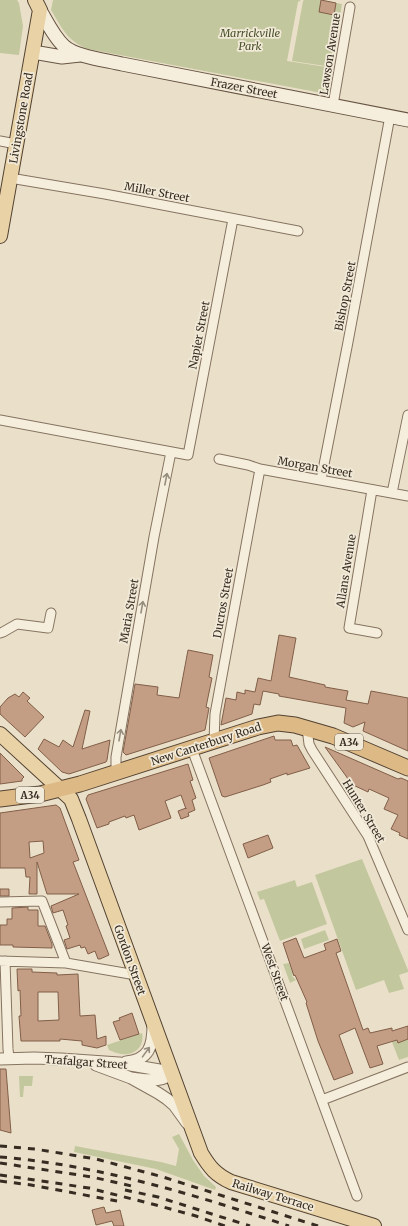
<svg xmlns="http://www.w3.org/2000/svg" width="408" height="1226" font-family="Merriweather,serif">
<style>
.green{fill:#c3c79e}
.building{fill:#c49e84;stroke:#815e48;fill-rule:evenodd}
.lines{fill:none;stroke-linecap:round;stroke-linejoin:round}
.minor-casing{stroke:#857360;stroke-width:11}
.tertiary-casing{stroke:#857360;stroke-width:13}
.secondary-casing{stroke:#675443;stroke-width:15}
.primary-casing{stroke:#534233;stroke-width:16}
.trunk-casing{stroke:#534233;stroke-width:17}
.minor{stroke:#f6eedc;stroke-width:9}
.tertiary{stroke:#f6eedc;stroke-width:11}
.secondary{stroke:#f6eedc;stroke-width:13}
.primary{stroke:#e9d3a6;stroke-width:14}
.trunk{stroke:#dcb985;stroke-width:15}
.rail{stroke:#372c22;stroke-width:3;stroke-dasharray:7 7;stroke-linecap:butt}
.oneway{stroke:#968d7f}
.labels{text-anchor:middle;stroke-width:3.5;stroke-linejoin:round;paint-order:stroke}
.shield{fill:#f2ead8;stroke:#6f6559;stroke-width:1}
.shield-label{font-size:10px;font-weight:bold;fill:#372c22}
.park-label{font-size:11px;font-style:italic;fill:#48512b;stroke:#f2ead8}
.street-label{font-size:11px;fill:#372c22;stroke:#f2ead8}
</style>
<rect width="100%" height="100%" fill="#eae0c9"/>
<!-- green -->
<path class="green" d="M0,0H17L19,3L23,26L19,55L0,53Z
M53,0H301L298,2L287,61L333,68L330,92L327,94L88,49C67,41 62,28 51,10Z
M304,0H319L342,4L332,67L292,61L303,1Z
M362,859L408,970V972L399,975L404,989L389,993L384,980L356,990L315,875Z
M295,880L297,887L312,882L327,924L280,941L264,899L260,900L257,892Z
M325,930L329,940L304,949L301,939Z
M289,963L293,974L292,976L296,980L290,983L283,964Z
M142,1033C145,1046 135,1056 121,1054C117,1053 113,1052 109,1050L107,1045Z
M408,1039V1057L399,1060L392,1042L397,1040L398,1043Z
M19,1076H33L32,1086H24L23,1097H20Z
M179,1134L193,1160L204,1176L216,1187L215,1190L156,1169L74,1152L75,1146L161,1162L176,1166L179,1149L172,1137Z"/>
<!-- building -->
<path class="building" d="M321,0L336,3L334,15L319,12Z
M279,635L296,638L289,677L325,685V687L348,691L346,700L368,704L371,691L408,698V751L363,731L365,722L353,727L344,723L346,708L279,696V694L263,691L260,705L254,704L252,714L221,725L226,698L236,700L237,692L245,694V690L255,692L258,678L271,681Z
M188,650L213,655L209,677L212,678L206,707L209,708L205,730L126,755L123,752L135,684L158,687L157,695L179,698Z
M23,692L30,698L27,701L44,717L25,737L0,714V707L8,698L15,694L19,697Z
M85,710L90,711L82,749L110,740L107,760L106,762L69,774L62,772L38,749L44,739L59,747L63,740L73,747Z
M274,736L275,740H291L293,746L297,745L310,768L287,775V773L270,779L271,782L263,785L225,797L222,796L209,758Z
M325,747L398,779L401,778L408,781V839L399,835L400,833L391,829L398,815L384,809L389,798L369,789L368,792L351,784L346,776Z
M0,753L24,777L22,779V781L0,784Z
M188,764L193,780L190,781L196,798L192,800L195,810L188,813L189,816L181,819L178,811L186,808V809L181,795L165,801L171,818L139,830L134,815L126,818L125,816L109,822V824L97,828L86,799L88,795Z
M56,805L60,808L79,860L73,862L109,955L100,959H98L95,951L88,954L85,947L81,948L80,945L67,949L64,940L70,938L66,926L68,925L63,910L53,913L51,906L79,894H47L37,862V894H29L30,877H26L25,868H0V813ZM43,841L44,853L30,858L29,842Z
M268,835L273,848L248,858L243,844Z
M0,889H9V896H0Z
M28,907V910H38V926H45L52,944V948L13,947V945H0V925H7V919H12V908Z
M296,938L304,958L326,950L324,944L337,939L341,951L336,953L363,1030L368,1028L370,1033L392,1028V1031L408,1026V1039L398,1043L397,1040L377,1046L383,1064L370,1068L355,1028L339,1035L353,1073L334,1080L318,1041L306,1003L307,1002L295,975L294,976L283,943Z
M17,969H32V972L57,973V975L78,974L80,1016L95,1015L97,1039L106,1036V1045L97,1048L82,1045V1041L60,1039V1041H21L19,1016H21L20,990L18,991ZM38,992H58L59,1020L38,1021Z
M132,1013L139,1034L120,1040L113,1022L120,1020L119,1018Z
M0,1069H6L11,1133L0,1130Z
M104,1207L106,1213L120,1210L124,1226H114L112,1221L96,1225L92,1210Z"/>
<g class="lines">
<defs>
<path id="minor" d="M333,105L350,7
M0,141L16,144
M10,178L105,194L298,231
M0,420L188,455L233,219
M219,459L248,465L260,469L408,496
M321,480L348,342L390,116
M372,490L349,628L377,633
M392,493L408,415
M0,633L3,632L17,624L48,628L51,613
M307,728L309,744L312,750L368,836L408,930
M214,742L215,714L260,469
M192,749L357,1196
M116,773V757L154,537L171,452
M0,902L42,901L66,963
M0,961L66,963L136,975
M5,961L8,1049L9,1058
M322,1100L408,1067"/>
<path id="tertiary" d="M0,1059L34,1058L61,1059L119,1063L171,1072C165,1084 142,1079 131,1078
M126,1062C149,1060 153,1046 153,1025
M96,1065L131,1078L158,1093L167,1099L174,1105L187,1123"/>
<path id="secondary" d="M40,10C47,22 54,37 64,46C76,57 106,60 122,64L408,120
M33,52L62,57L80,55"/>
<path id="primary" d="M0,236L40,10L35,0
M0,734L71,799L79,819L201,1153C210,1168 216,1175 231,1182L374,1226"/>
<path id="trunk" d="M0,799L40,794L80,784L258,727L278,723L295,725L333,736L408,768"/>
</defs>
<!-- minor casing -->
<use href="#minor" class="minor-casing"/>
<!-- tertiary casing -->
<use href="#tertiary" class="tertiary-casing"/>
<!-- secondary casing -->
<use href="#secondary" class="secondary-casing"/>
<!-- primary casing -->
<use href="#primary" class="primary-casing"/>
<!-- trunk casing -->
<use href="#trunk" class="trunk-casing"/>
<!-- minor -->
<use href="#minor" class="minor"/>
<!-- tertiary -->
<use href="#tertiary" class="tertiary"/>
<!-- secondary -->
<use href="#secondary" class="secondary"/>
<!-- primary -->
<use href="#primary" class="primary"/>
<!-- trunk -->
<use href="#trunk" class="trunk"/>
<!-- rail -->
<path class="rail" d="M0,1146L35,1149L96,1159L122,1166L163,1177L318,1226
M0,1157C99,1165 195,1195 289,1226
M0,1163L92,1177L136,1187
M0,1175L89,1188L156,1205L196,1216L225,1226
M0,1181L31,1185L117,1201
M125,1190L158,1197L250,1226"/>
</g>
<!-- one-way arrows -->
<defs><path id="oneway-shaft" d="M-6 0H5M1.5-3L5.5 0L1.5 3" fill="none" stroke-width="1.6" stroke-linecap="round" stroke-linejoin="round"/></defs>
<g class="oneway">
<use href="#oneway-shaft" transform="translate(166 479) rotate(-79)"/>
<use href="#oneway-shaft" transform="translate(142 607) rotate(-80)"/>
<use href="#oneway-shaft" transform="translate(120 735) rotate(-80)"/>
<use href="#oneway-shaft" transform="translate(146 1052) rotate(-54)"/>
</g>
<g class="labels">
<!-- shield labels -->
<g class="shield">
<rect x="335" y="734" width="28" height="16" rx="3"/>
<rect x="16" y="787" width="28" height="16" rx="3"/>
</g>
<g class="shield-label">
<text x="349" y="746">A34</text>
<text x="30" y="799">A34</text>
</g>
<!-- park labels -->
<g class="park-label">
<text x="250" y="37">Marrickville<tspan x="250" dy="13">Park</tspan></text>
</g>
<!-- street labels -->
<g class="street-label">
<text transform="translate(330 54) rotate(-81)" y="4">Lawson Avenue</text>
<text transform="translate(244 88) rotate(11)" y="4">Frazer Street</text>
<text transform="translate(21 118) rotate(-80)" y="4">Livingstone Road</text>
<text transform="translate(157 192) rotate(11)" y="4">Miller Street</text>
<text transform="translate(345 296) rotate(-79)" y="4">Bishop Street</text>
<text transform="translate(199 335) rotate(-79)" y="4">Napier Street</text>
<text transform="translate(315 467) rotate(10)" y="4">Morgan Street</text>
<text transform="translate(346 571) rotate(-81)" y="4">Allans Avenue</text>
<text transform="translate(223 603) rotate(-80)" y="4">Ducros Street</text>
<text transform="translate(129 611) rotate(-80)" y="4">Maria Street</text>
<text transform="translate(206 744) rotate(-18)" y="4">New Canterbury Road</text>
<text transform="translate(364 811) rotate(59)" y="4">Hunter Street</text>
<text transform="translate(130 960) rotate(70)" y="4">Gordon Street</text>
<text transform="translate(275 972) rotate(70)" y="4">West Street</text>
<text transform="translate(86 1062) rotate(4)" y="4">Trafalgar Street</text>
<text transform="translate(273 1195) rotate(17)" y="4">Railway Terrace</text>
</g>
</g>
</svg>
